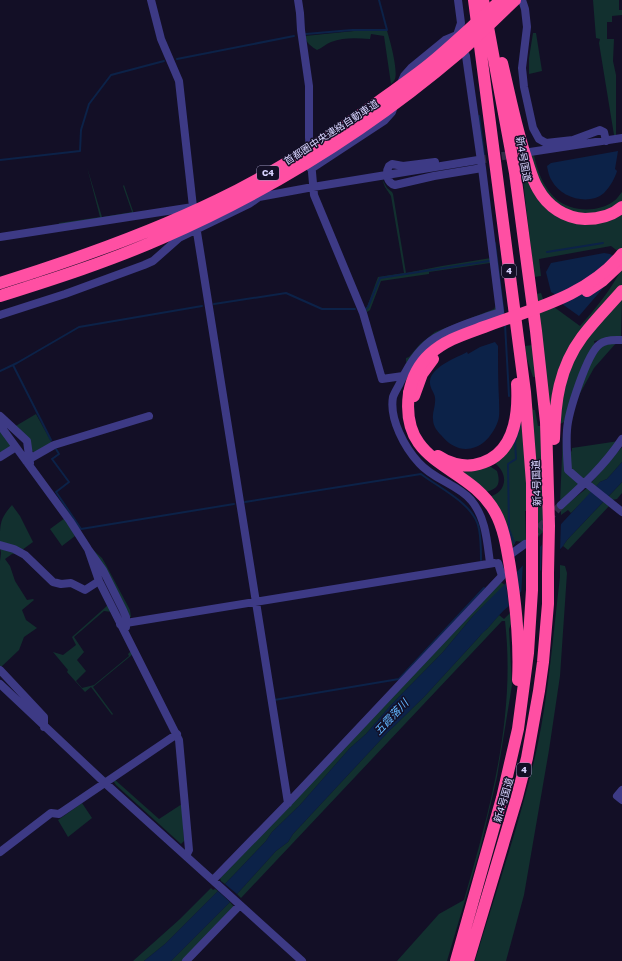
<svg xmlns="http://www.w3.org/2000/svg" width="622" height="961" font-family="'Golos Text','Noto Sans JP',sans-serif">
<style>
.green{fill:#12302f}
.water{fill:#0c2248}
.pier{fill:#130f26}
.lines{fill:none;stroke-linecap:round;stroke-linejoin:round}
.stream{stroke:#0c2248;stroke-width:2}
.minor-tunnel{stroke:#312d47;stroke-width:8;stroke-dasharray:8 4;stroke-linecap:butt}
.minor{stroke:#3d3a85;stroke-width:8}
.highway{stroke:#ff4fa3;stroke-width:12}
.highway-bridge{stroke:#ff4fa3;stroke-width:12}
.labels{text-anchor:middle;stroke-width:3;stroke-linejoin:round;paint-order:stroke}
.shield{fill:#130f26;stroke:#9e99be;stroke-width:1}
.shield-label{font-size:9px;font-weight:bold;fill:#d9d4ff}
.street-label{font-size:10px;fill:#d9d4ff;stroke:#130f26}
.water-label{font-size:11px;font-style:italic;fill:#62b6ff;stroke:#130f26}
</style>
<rect width="100%" height="100%" fill="#130f26"/>
<!-- green -->
<path class="green" d="M593,0H619V10H622V15L612,16V22H607V39H614L613,61L616,75V135H614L599,43L600,39L596,38Z
M354,31H387C390,40 398,70 395,79C394,81 392,83 391,84L384,36L371,34L370,39C357,38 344,37 331,42C326,44 322,48 317,50C312,47 305,42 305,36Z
M533,33H536L542,71L529,74V58Z
M534,155C537,171 544,188 556,199C571,212 598,213 614,201C617,199 619,195 622,192V202L619,204L597,214L574,213L563,208L545,193L529,156Z
M87,167L102,217L132,212L123,186L124,185L134,214L59,226V223L100,217Z
M526,169L560,216L622,212V248L619,252L611,246L539,259L541,276L534,277L522,171Z
M382,179L387,188L392,192L393,194L406,273L442,266L491,258L497,310L408,363L406,362V358L409,357L420,344L435,332L494,309L496,305L490,263L429,272V274L381,281L370,310L367,312L365,308L367,307L378,277L404,273L391,196L385,187Z
M622,268V285L594,316L550,410L536,294L541,293L543,299L580,326C596,308 611,290 622,268Z
M622,298L621,336L594,341L595,345L564,422L558,425L561,395L577,353L588,337Z
M617,342L594,368L579,395L587,369L601,346Z
M533,345L538,389L535,377H533L527,359L525,346Z
M520,392L526,448L527,511H525L526,540L523,542L516,541L512,548L488,497C508,493 509,472 493,462L499,458Z
M530,402L533,410H535L538,426H541L545,530L536,539Z
M36,414L52,443L35,453L32,451L14,427Z
M0,428L13,445L0,453Z
M563,434L566,468L578,482V485L560,503Z
M619,441L585,480L571,471L570,454L572,450V448Z
M622,447V462L607,479L600,482L596,487L591,483Z
M488,465L497,471C501,484 498,489 485,492L456,468Z
M622,482V493L617,499L612,500L608,497Z
M587,488L593,491L571,513L568,510L561,515V509Z
M605,500L610,505L568,550L563,546L567,540Z
M12,505L20,516L33,542L22,550L0,543C0,523 0,519 12,505Z
M65,518L75,536L62,546L50,529Z
M0,547L20,553L12,554L5,559L10,566L15,581L27,600L33,599L34,600L22,610L26,620L37,628L24,637L19,650L0,668V561L1,553Z
M92,549L102,558L106,565L130,610L131,617H128Z
M560,565L565,566L567,573L560,676L549,750L524,895L506,961H475C496,891 521,820 537,748C549,692 553,634 560,577Z
M499,581L505,585L473,616L443,652L390,706L366,734L350,748L300,805L272,832L266,841L225,884L221,881L220,878Z
M108,605L112,612L104,611L74,637L84,652L77,660L86,671L76,681L82,688L94,685L129,656L128,654L131,651L133,654L93,687L113,714L112,715L91,687L85,692L67,672L68,670L53,652L63,655L76,645L72,637Z
M510,613L511,624L509,629L512,685L497,777L480,850L447,961H397L439,914L464,900C490,810 516,716 505,621H502L241,898L237,894L276,851L288,842L293,834L388,732L424,697L479,637L483,632L487,629L499,615L504,619Z
M114,779L159,819L182,804L184,841L181,844L116,785L114,782Z
M82,803L92,818L68,837L58,820Z
M211,888L213,890L215,889L218,891L165,944L144,961H133L180,919Z
M230,902L234,907L182,961H171Z"/>
<!-- water -->
<path class="water" d="M618,151L615,169L617,171C615,178 610,187 604,193C589,206 561,198 552,181C549,177 548,171 547,166L551,163Z
M604,253L610,254L621,261L604,287L579,316L558,301V296L551,292L546,272L551,263Z
M495,342L498,346C498,364 498,382 499,400C499,407 500,415 498,421C488,449 461,460 441,435C437,431 433,426 433,419C432,413 436,405 435,398C435,393 429,388 430,381C431,367 456,358 467,352L468,354L480,347Z
M622,462V482L567,540L563,546L517,596L514,575L600,482L607,479Z
M506,583L509,606C501,612 495,620 488,628C485,631 482,633 479,637L424,697L388,732L293,834L288,842L276,851L237,894L225,884L266,841L272,832L300,805L350,748L366,734L390,706L443,652L473,616Z
M218,891L230,902L171,961H144L165,944Z"/>
<!-- pier -->
<path class="pier" d="M561,521L560,552L541,573L542,542Z
M540,544V574L521,596L523,562Z"/>
<g class="lines">
<!-- stream -->
<path class="stream" d="M306,34L352,30H387L379,0
M177,59L294,36
M479,116L484,155
M0,160L80,151L81,130L89,104L111,75L164,61
M495,243L504,316
M547,252L603,243
M214,304L286,293L322,309H355
M366,309L368,307L380,278L489,261
M505,324L509,396
M13,365L51,440
M0,371L17,363L79,327L202,306
M56,449L59,454L52,459L69,482L56,492L81,529L234,504
M245,502L421,474C439,488 475,504 479,529C481,539 481,550 481,560
M514,543L509,529L508,464L516,459L515,442L520,425
M274,700L399,679L484,588"/>
<!-- minor-tunnel -->
<path class="minor-tunnel" d="M478,160L516,154
M531,537L561,505"/>
<!-- minor -->
<path class="minor" d="M151,0L161,39L179,81L193,207L288,803
M298,0L300,13L301,30L309,86V138L314,195L363,313L382,379L403,376
M458,0L461,23L457,35L466,56L482,168L500,312C478,320 454,326 435,338C419,348 409,364 401,381C399,386 395,391 393,397C389,419 405,448 419,463C434,480 457,484 471,500C486,518 487,541 490,563
M522,0L525,9L527,27L522,68L524,87L533,128L539,139L546,143L573,140L600,130L604,132L606,141
M400,85L404,76L412,67L445,40L457,35
M530,152L622,138
M435,162L403,166L392,164L389,166C385,173 387,183 395,185L434,176L482,168
M311,169L384,121L392,112L394,106
M0,237L193,207
M0,315L65,294L144,265L153,261L179,238L249,204L259,197L313,187L478,160
M0,416L27,441L30,463
M0,423L2,428L70,521L88,549L103,570L123,610L126,617V627
M0,457L16,447
M26,461L54,445L149,416
M586,483L622,512
M584,484L568,470C567,457 566,443 567,430C568,413 587,353 600,344C606,339 615,340 621,340
M561,505C583,485 605,465 622,439
M0,545L14,549L25,555L53,582L61,584L71,583L85,590L99,581
M88,549L99,581L179,740L189,850L186,856
M511,554L525,544
M120,624L494,563
M0,670L44,717V727
M0,684L105,783L302,961
M622,790L617,796L622,800
M0,852L51,813L59,814L177,734
M213,880L288,803L502,576L498,563
M186,961L240,905"/>
<!-- highway -->
<path class="highway" d="M502,63C510,96 516,129 527,161C530,170 533,181 538,189C548,207 565,218 585,219C598,219 612,216 622,207
M587,291L602,281L618,266
M409,393C399,467 468,463 495,512C504,528 507,549 510,567C516,605 520,642 518,680
M414,396L422,374L433,359
M554,439C555,401 559,368 582,337C594,321 609,306 622,291
M438,456C448,463 462,467 474,465C514,458 519,418 517,384
M456,961L502,798L518,729L528,653L532,590V483L525,392L474,0
M468,961L517,797L527,758L539,691L543,662L548,604V573L549,526L546,422L536,331L515,173L483,0"/>
<!-- highway-bridge -->
<path class="highway-bridge" d="M0,283C74,260 148,234 218,200C274,173 327,139 378,102C396,89 414,77 431,63C455,43 478,21 501,0
M0,296C54,279 110,261 162,238C270,191 371,128 460,52C479,35 497,17 515,0
M409,393C412,378 418,365 430,354C445,340 465,334 484,327C532,309 588,296 622,254"/>
</g>
<g class="labels">
<!-- shield labels -->
<g class="shield">
<rect x="257" y="166" width="22" height="14" rx="3"/>
<rect x="502" y="264" width="14" height="14" rx="3"/>
<rect x="517" y="763" width="14" height="14" rx="3"/>
</g>
<g class="shield-label">
<text x="268" y="176">C4</text>
<text x="509" y="274">4</text>
<text x="524" y="773">4</text>
</g>
<!-- street labels -->
<g class="street-label">
<text transform="translate(331 132) rotate(-33)" y="4">首都圏中央連絡自動車道</text>
<text transform="translate(524 159) rotate(80)" y="4">新4号国道</text>
<text transform="translate(536 483) rotate(-92)" y="4">新4号国道</text>
<text transform="translate(503 800) rotate(-74)" y="4">新4号国道</text>
</g>
<!-- water labels -->
<g class="water-label">
<text transform="translate(391 717) rotate(-47)" y="4">五霞落川</text>
</g>
</g>
</svg>
